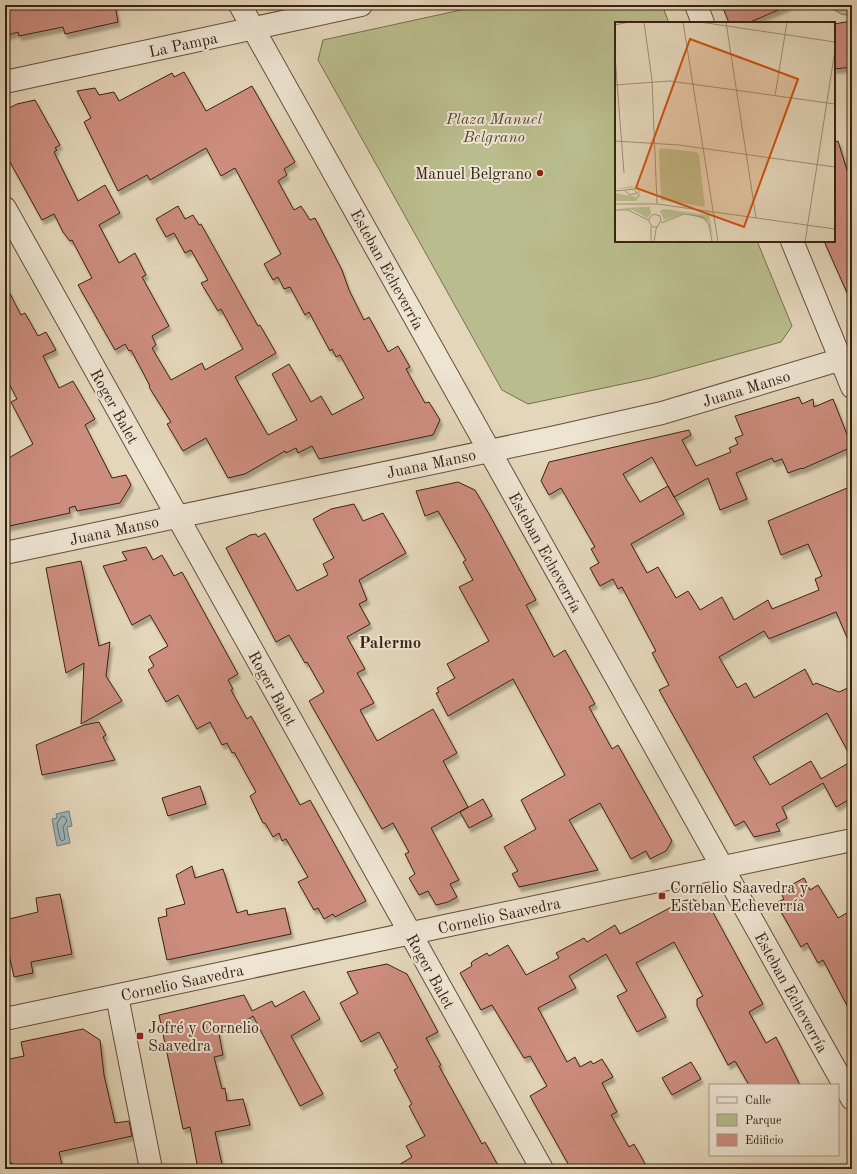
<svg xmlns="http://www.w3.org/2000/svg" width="857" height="1174" font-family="'Old Standard TT',serif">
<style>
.green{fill:#b9bc8c;stroke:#7a6e50}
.water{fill:#9bb6bb;stroke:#757a79}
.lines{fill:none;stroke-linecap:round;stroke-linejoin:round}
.shore{stroke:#6b6c68;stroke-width:1}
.building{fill:#cc8d7e;stroke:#3b2115;filter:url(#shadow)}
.street-casing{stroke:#654e3e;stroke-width:24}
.street{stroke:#ede4d2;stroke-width:22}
.poi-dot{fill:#8f2418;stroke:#ede4d2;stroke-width:1.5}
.labels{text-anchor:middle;stroke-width:4;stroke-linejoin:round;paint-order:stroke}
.street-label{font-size:16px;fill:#3b2115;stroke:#ede4d2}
.park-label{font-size:16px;font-style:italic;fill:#5a4833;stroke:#ede4d2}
.poi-label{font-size:16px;fill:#3b2115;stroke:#ede4d2;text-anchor:start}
.neighbourhood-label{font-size:17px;font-weight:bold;fill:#3b2115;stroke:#ede4d2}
.inset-road{fill:none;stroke:#a08e78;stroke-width:1}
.view{fill:#ce510d;fill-opacity:0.15;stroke:#ce510d;stroke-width:2}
.inset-edge{fill:none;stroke:#3b2115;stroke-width:2}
</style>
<defs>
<filter id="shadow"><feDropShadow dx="2.5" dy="4.5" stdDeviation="1" flood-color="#0004"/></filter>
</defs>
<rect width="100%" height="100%" fill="#e4d6ba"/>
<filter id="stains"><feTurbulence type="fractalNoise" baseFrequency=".005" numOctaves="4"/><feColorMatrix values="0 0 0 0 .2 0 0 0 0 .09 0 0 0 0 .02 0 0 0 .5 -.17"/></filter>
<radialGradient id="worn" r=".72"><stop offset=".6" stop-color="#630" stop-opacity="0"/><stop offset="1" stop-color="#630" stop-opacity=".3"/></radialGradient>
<!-- green -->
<path class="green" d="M484,5H662L669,23H616V241H757L792,326L781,342L651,378L528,404L502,390L318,60L323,40Z
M827,5H852V16L841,14Z"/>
<!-- water -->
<path class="water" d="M69,811L72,826L67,827L70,843L57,846L52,819L57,818L56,814Z"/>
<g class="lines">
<!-- shore -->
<path class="shore" d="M62,816L65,817L67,821L63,827L65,839L62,841L60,839L57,824Z"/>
</g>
<!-- building -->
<path class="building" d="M5,5H115L118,22L65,34L63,27L19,36L18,32L5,36Z
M722,5H790L748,23H729Z
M852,21V67L834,69V24Z
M184,72L206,111L252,86L295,162L284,169L287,175L278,181L294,210L301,206L310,220L315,218L342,270L349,290L364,320L369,317L388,352L398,346L410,367L406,369L425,403L429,402L440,420L433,435L319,459L312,446L298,453L296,448L286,453L285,451L245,474L228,478L206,438L183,451L167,424L171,422L149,387L150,386L131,350L129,351L125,344L115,350L78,285L92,278L72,240L70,241L63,232L54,214L42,220L5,153V110L17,104L35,100L60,145L55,148L57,150L54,152L78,201L105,185L120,213L99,225L119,263L135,253L146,275L142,277L169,326L152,336L156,345L152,348L171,380L202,363L205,370L243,349L221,309L218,311L201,283L208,280L191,250L185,253L174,233L166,237L156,219L178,206L185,219L193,215L199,225L201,224L258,326L260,325L276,353L235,377L268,435L297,420L272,374L289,364L311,402L321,396L332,415L364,398L340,355L336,357L332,349L330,351L309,312L305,315L290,287L284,289L278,277L273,280L264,264L281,254L235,168L221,176L206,148L150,180L147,175L118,191L84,122L91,118L77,91L95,88L99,95L114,92L119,101L172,73L174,77Z
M838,141L852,186V304L824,241H834V142Z
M5,284L21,315L25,313L38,336L46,332L56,350L43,356L59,388L73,381L95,419L85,425L112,478L126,475L131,485L120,503L77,511L75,506L69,508L70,513L5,527V460L33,444L11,402L17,399L5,376Z
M799,397L802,404L813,399L814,407L833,399L852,447L802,469V468L788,473L782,459L774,462L772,458L736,473L747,499L720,510L708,478L674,497L652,457L623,474L640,502L668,486L684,514L631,544L647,573L658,567L676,598L688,591L700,610L722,597L734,620L768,600L772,609L819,590L815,579L822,576L808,544L781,555L768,521L852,486V649L836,612L771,638L769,639L764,631L719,657L737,688L746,683L754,698L805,669L813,685L816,683L839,692L852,686V759L827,713L753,757L770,785L811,761L821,779L852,761V798L836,807L823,783L782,807L787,818L776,824L780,831L754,837L744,821L735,826L659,690L669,685L652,653L656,651L622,587L618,589L613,579L600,586L590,568L599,563L591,549L595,547L561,488L549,495L541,481L549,462L689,430L691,435L682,440L696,466L731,452L729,448L738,444L735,438L743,435L735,416Z
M458,482L475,490L489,514L536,600L526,605L554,657L565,650L595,704L589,707L612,749L618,745L672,841L666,851L650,859L646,851L631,859L600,803L569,820L598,870L519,887L512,874L518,871L504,847L536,829L521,800L565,775L513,679L448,716L436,693L439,692L437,688L455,678L447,664L489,641L459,587L473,580L463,562L466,560L438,511L425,516L416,491Z
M354,504L363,521L383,513L406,553L359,580L367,600L359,604L370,624L347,637L365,669L357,673L374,703L360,710L377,741L433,709L457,753L443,761L468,807L431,828L459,880L450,884L457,897L448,902L436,905L428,891L419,895L409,878L415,874L405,854L409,852L393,823L382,829L309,701L324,692L307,662L305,663L289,635L276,642L226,548L250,535L256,534L258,537L265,533L297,591L328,575L323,564L334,558L313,519L331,509Z
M146,547L153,560L162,555L174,576L182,572L238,674L228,680L233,689L231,690L247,719L251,716L300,805L310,800L366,901L335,917L333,914L324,919L318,908L314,910L298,882L308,877L286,839L282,841L279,833L273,837L265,823H263L250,796L256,792L234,752L232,753L227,743L222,745L210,722L197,729L178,695L166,702L148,670L154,666L149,657L168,646L150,615L132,625L103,566L127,560L122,552Z
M81,561L99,646L110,642L106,676L122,701L81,724L84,663L66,673L46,568Z
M99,722L106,735L103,737L115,760L42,775L36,745L84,725Z
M200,786L206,804L168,816L162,798Z
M483,799L492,816L469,828L460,812Z
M192,866L195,878L223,869L237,913L247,910L248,915L285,908L291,934L167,960L158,918L167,916L166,909L185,904L176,875Z
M804,878L810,890L818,885L838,918L852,910V1015L823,960L818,963L807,943L801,947L776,903L784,899L780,891Z
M60,894L72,954L31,962L33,973L14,977L5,936V920L38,912L36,898Z
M692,899L710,907L763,1004L749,1012L766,1043L776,1037L800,1085H749L735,1061L728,1065L697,1006V999L703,996L674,942L636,963L666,1017L637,1032L617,996L627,991L606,954L569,976L576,988L538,1008L567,1062L575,1057L580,1067L591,1061L593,1064L602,1059L613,1077L602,1083L617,1112L611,1115L629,1147L634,1144L648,1169H571L530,1096L547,1086L530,1056L524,1058L492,1005L481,1010L460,973L472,966L471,963L473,961L487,953L489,956L508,945L526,975L559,958L556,953L584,938L587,942L615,925L620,934L683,901Z
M387,964L407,974L438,1032L426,1038L441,1065L439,1066L482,1144L485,1142L500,1169H392L412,1157L406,1146L425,1136L409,1106L412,1104L394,1070L398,1068L379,1032L361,1042L340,1003L358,993L347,972Z
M304,991L320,1019L291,1036L323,1094L300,1106L253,1016L241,1024L218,1029L223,1055L214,1057L222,1089L225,1088L227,1101L243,1099L250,1125L215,1132L223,1169H198L190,1127L183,1129L159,1015L244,995L252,1011L272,1001L275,1007Z
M83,1029L100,1040L104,1075L115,1123L129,1121L132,1136L59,1152L63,1169H14L12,1163H10L5,1141V1060L24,1056L21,1042Z
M691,1062L701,1079L672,1095L662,1078Z"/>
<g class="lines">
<defs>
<path id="street" d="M240,5L852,1099
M696,5L703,23
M5,82L361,5
M5,208L542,1169
M792,241L852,387
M5,553L551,438L662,413L852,356
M117,996L151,1169
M5,1019L852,840"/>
</defs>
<!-- street casing -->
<use href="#street" class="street-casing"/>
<!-- street -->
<use href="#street" class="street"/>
</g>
<!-- markers -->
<g class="poi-dot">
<circle cx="540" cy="173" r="4"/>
<rect x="658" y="892" width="8" height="8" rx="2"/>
<rect x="136" y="1032" width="8" height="8" rx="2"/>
</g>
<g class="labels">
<!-- street labels -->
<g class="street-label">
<text transform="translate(183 44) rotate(-12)" y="6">La Pampa</text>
<text transform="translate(388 269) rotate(61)" y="6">Esteban Echeverría</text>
<text transform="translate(746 388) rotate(-17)" y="6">Juana Manso</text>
<text transform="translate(115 406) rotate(61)" y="6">Roger Balet</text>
<text transform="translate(431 463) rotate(-12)" y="6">Juana Manso</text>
<text transform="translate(114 530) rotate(-12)" y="6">Juana Manso</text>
<text transform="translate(546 552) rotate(61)" y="6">Esteban Echeverría</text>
<text transform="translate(273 688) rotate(61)" y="6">Roger Balet</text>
<text transform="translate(499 915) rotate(-12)" y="6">Cornelio Saavedra</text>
<text transform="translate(431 971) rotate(61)" y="6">Roger Balet</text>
<text transform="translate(182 982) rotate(-12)" y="6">Cornelio Saavedra</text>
<text transform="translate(792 992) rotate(61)" y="6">Esteban Echeverría</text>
</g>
<!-- park labels -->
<g class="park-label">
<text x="494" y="124">Plaza Manuel<tspan x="494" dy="18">Belgrano</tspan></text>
</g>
<!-- poi labels -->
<g class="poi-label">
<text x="532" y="179" text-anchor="end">Manuel Belgrano</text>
<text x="670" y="893">Cornelio Saavedra y<tspan x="670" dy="18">Esteban Echeverría</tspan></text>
<text x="148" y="1033">Jofré y Cornelio<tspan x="148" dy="18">Saavedra</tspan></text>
</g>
<!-- neighbourhood labels -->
<g class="neighbourhood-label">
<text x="390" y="648">Palermo</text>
</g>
</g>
<!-- overview -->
<g transform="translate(615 22)">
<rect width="220" height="220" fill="#e4d6ba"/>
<path d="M46,126L81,130L84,133L90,185L46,178L44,128ZM16,164L24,166L25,174L20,179H0V171L22,175L23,168L21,165L0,167ZM35,185L36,192L32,196L18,188L4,186ZM49,187L94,193L99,220L93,199L71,191L49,198L45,189Z" fill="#b9bc8c"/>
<path class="inset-road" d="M29,0L37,58L42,182M68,0L103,220M85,0L220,20M111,0L141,196M0,3L14,0M0,34L9,151M0,63L55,59L220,82M160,74L172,0M0,119L64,123L220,145M0,169L19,167L22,171L15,173L10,169M0,182H42L220,207M0,188H13L33,198M46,201L69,192L88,195L94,203L97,220M36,220V204M39,220L41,207L46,198L45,194L39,192L34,196V200L38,205H42M190,220L220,28"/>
<path class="view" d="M75,17L183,57L129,205L21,166Z"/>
<rect width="220" height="220" class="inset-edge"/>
</g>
<!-- margin -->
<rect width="857" height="1174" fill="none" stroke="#e4d6ba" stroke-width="20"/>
<rect x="6" y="6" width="845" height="1162" fill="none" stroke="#3b2115" stroke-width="2"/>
<rect x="10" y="10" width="837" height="1154" fill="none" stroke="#3b2115"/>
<!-- legend -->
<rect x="709" y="1084" width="130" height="72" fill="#ede4d2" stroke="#a69686"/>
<rect x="717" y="1097" width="20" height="6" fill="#ede4d2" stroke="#a69686"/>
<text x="745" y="1104" font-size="12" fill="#3b2115">Calle</text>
<rect x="717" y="1114" width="20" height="12" fill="#b9bc8c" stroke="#a69686"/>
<text x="745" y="1124" font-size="12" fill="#3b2115">Parque</text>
<rect x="717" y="1134" width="20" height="12" fill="#cc8d7e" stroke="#a69686"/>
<text x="745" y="1144" font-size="12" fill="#3b2115">Edificio</text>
<rect width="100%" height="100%" filter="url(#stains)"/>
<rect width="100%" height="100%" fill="url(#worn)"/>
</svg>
